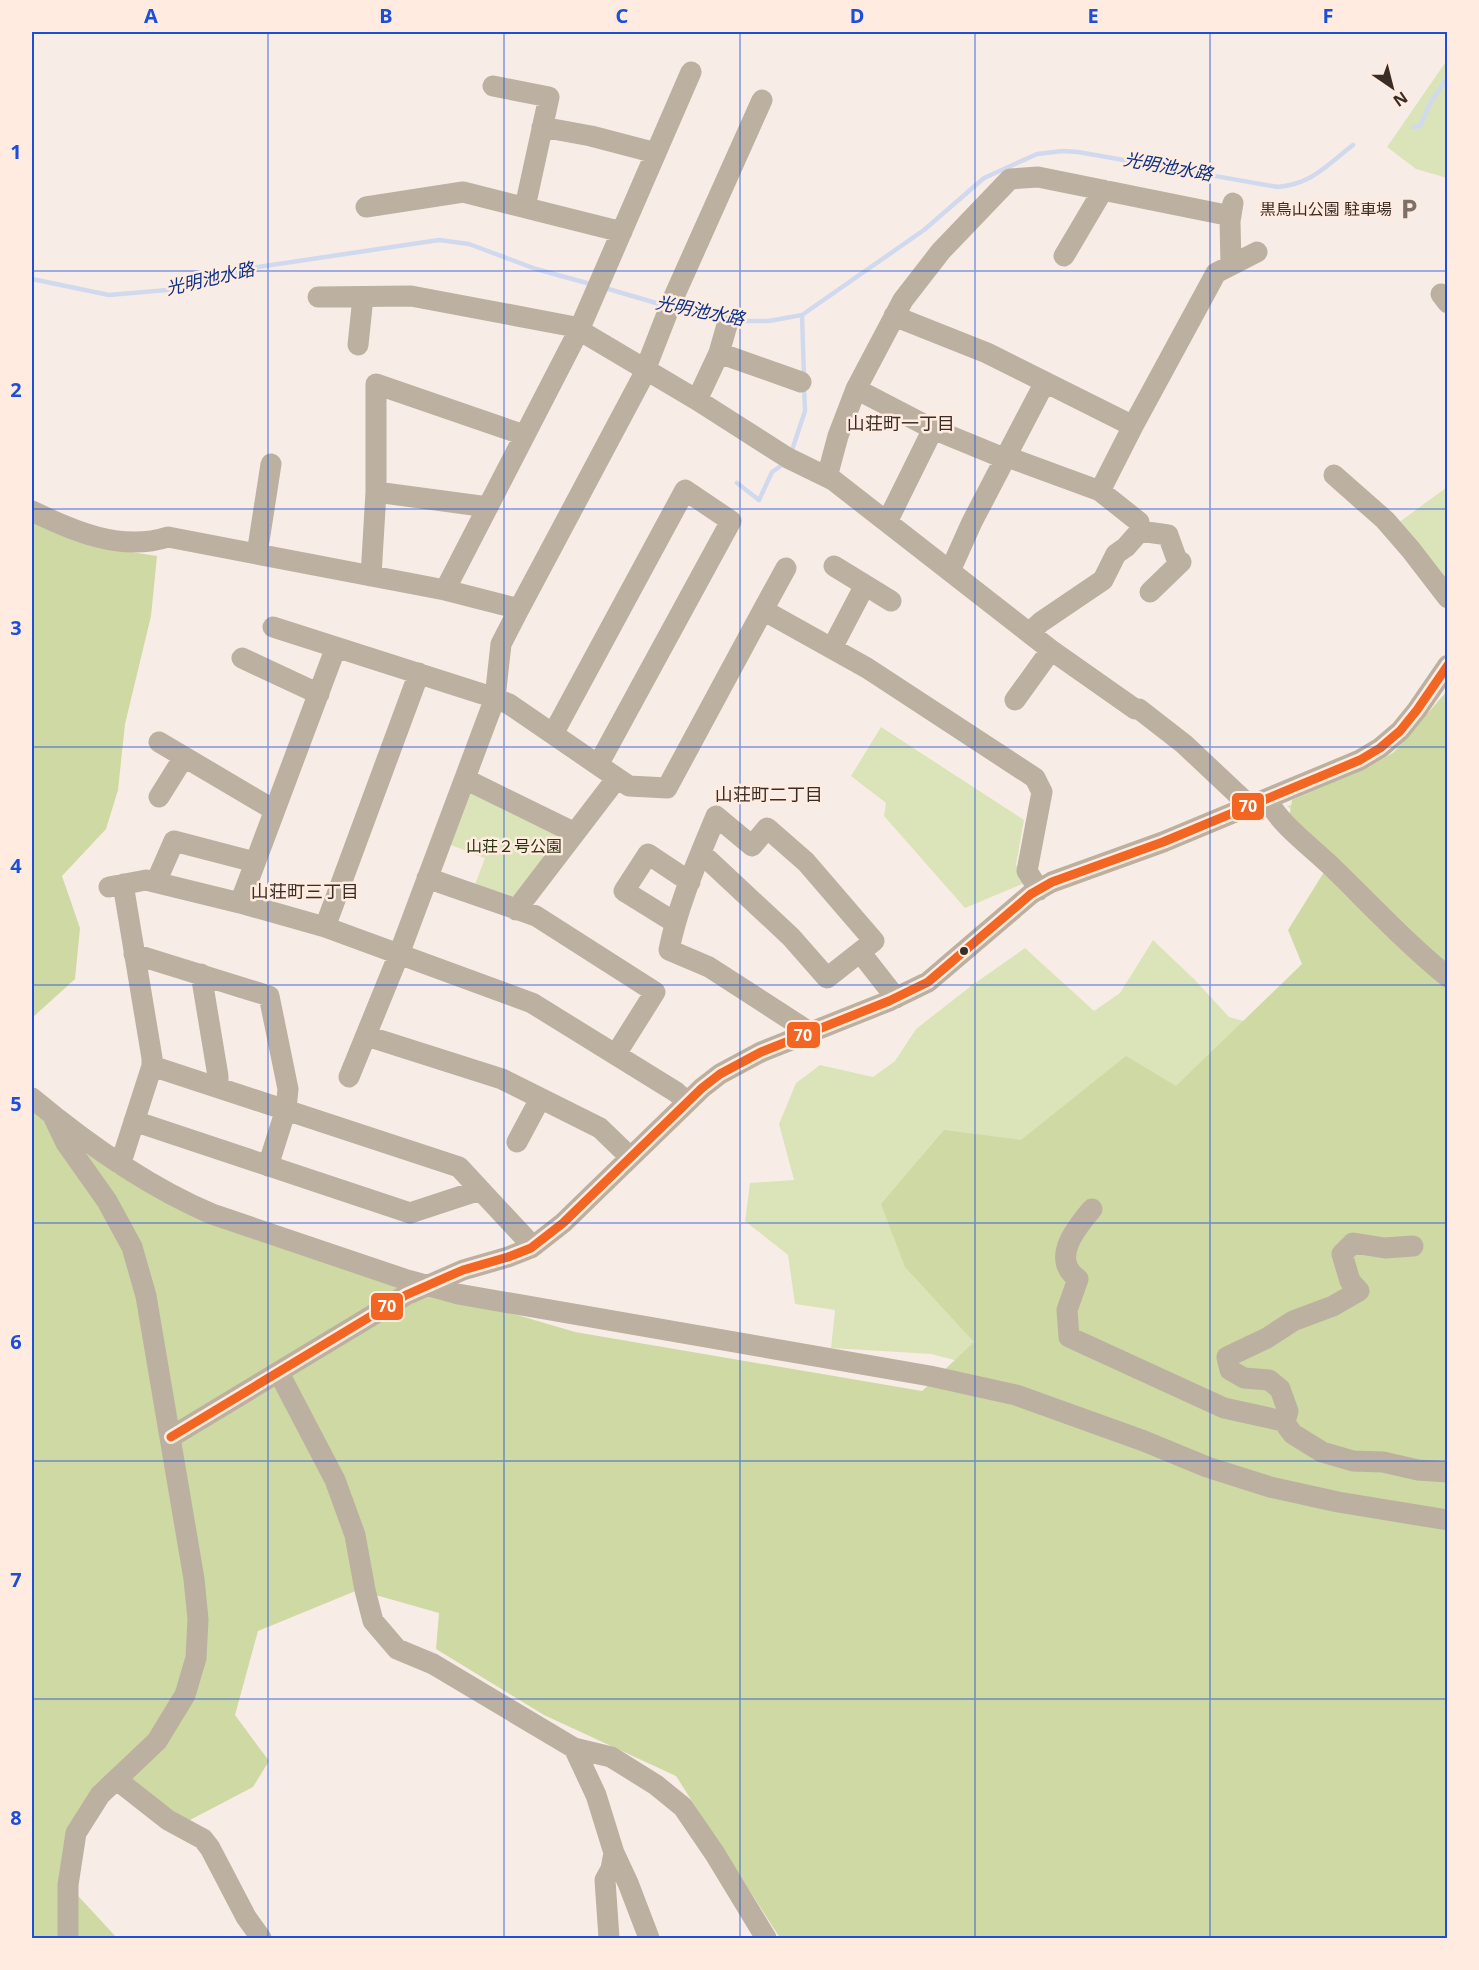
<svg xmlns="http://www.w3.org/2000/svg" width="1479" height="1970" font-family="'Noto Sans','Noto Sans JP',sans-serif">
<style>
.green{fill:#dbe4b8}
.forest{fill:#ced9a4}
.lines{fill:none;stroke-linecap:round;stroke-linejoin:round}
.stream{stroke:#d0d9ed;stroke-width:4.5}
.minor{stroke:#bcb0a1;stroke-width:21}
.bus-1-casing{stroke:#ffebdf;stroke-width:14}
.bus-1{stroke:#f26522;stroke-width:9}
.grid{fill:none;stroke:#1d4ed8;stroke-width:1.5;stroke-opacity:0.55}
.bus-dot{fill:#392d25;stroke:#ffebdf;stroke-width:2}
.labels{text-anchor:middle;stroke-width:5;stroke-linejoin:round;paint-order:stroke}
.poi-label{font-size:16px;fill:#392d25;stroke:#ffebdf;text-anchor:end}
.park-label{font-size:16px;fill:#2a3510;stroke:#ffebdf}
.water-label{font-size:18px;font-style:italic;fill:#0a3288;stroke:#ffebdf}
.neighbourhood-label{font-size:18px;fill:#392d25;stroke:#ffebdf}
.line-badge{stroke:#ffebdf;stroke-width:2}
.badge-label{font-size:16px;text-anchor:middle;font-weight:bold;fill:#fff}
.neatline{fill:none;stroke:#1d4ed8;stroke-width:2}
.grid-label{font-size:20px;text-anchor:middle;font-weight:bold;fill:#1d4ed8}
</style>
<rect width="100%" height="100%" fill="#f8ede6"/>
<!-- green -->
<path class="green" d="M1447,60V178L1416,169L1387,147Z
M1447,487V589L1394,526Z
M881,727L1024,820L1016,865L1027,882L965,908L884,816L886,803L851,776Z
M1355,786L1447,1493L1041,1382L931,1354L831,1348L835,1310L795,1304L788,1255L745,1221L750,1183L794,1180L779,1124L796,1083L820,1065L873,1077L895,1061L916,1029L971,986L1025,948L1094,1011L1120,993L1153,940L1195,980L1229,1017L1270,1028L1352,863L1287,806Z
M475,792L557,833L558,840L517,895L506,899L474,887L485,858L448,844L468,794Z"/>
<!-- forest -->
<path class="forest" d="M32,516L111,549L157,556L151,616L125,724L118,790L106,829L62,876L80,928L75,979L32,1018Z
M1447,691V1938H780L676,1776L544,1715L436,1649L439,1613L358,1590L258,1631L235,1715L269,1761L253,1787L188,1821L122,1776L100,1795L68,1885L117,1938H32V1108L98,1154L374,1273L575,1332L922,1391L974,1342L905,1267L881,1204L944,1130L1021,1140L1126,1056L1176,1086L1302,964L1288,930L1329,864L1289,818L1292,800L1369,767L1394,752Z"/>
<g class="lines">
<!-- stream -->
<path class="stream" d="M1413,127L1420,126L1430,103L1448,77
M32,279L109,295L179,289L258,267L439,240L469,244L536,269L594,285
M605,288L663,305
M677,308L724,319
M802,315L804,377
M732,321H769L802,315L924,230L984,178L1037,154L1063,151L1078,152L1278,187C1312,184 1327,165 1353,145
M792,450L805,411L804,386
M737,483L759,500L772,472L785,463"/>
<!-- minor -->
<path class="minor" d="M493,86L549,97L525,207
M542,127L591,136L656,153
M366,207L463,192L622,232
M1064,256L1103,190
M1231,265L1230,221L1233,203
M1441,294L1448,303
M318,297L411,296L570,326L579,330L691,72
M894,316L987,353L1133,426
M358,345L363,297
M719,353L801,382
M856,389L933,429L1001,457L1013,459L1100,491L1139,522L1140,531L1126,547L1116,554L1103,580L1041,622L1030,632
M697,400L719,353L727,325
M1334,475L1385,520L1411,550L1448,598
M827,477L838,436L856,389L903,300L941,251L1010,179L1038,177L1231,216
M1100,491L1133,426L1216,273L1257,252
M376,492L488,507
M32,511C73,531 121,552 168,537L445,590L579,330L697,400L788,458L833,480L1051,650L1135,709H1139L1184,744L1251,807
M887,522L933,429
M1140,531L1168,535L1177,560L1181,562L1150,592
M257,554L271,464
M950,571L972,522L1045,382
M371,576L376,492V384L524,435
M865,585L891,601
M445,590L519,609L642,378L672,301L762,100
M763,610L786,568
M273,627L495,698L509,704L617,778L516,910
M832,648L865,585L834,566
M242,658L319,694
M1015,700L1051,650
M553,734L685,490L731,521L598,765
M159,742L274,810
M617,778L629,786L667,788L763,610L867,668L1035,778L1042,792L1027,871L1039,890
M465,779L575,833
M159,797L184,757
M1267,800C1283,827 1309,845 1331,866C1370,904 1406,943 1448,977
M701,853L791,937L827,978L874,941L806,862L767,828L752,846L716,816C698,860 678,904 669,950L709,967L811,1033
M427,878L536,916L655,992L616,1054
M156,882L174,841L255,862
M123,884L152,1058V1066
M109,887L146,880L240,903L325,927L532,1003L676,1092L687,1102
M240,903L336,647
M674,922L624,891L648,854L690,882
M325,927L419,673
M860,952L896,998
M134,954L269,996L288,1089L286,1109L268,1166
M201,974L218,1076V1087
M367,1036L502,1079L600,1128L630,1157
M349,1077L399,954L495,698L501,644L519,609
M32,1098C86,1143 146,1186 212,1214L404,1279L458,1294L930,1376L1016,1395L1144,1441L1207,1467L1270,1487L1338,1502L1448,1520
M54,1118L66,1143L107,1201L132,1247L146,1296L194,1579L198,1619L196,1658L185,1695L157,1741L100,1795L76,1833L68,1885V1938
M134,1121L410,1213L480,1190
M517,1142L540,1099
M117,1162L123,1156L152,1066L459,1167L526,1239L531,1248
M1092,1209C1076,1228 1050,1259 1078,1279L1067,1310L1069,1337L1224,1408L1283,1421L1293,1434L1322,1452L1353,1461L1383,1462L1418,1470L1448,1472
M279,1373L335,1480L355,1535L365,1590L373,1621L397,1649L433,1664L574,1748L611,1757L656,1785L683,1807L715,1854L766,1938
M1286,1418L1288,1411L1280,1389L1269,1380L1244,1378L1230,1370L1227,1357L1267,1338L1293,1321L1333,1306L1359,1291L1350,1281L1342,1254L1353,1243L1385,1248L1413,1246
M171,1437L406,1295L463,1270L508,1257L531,1248L563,1223L702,1088L720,1074L761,1052L889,1001L928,982L1031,894L1052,882L1163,842L1360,760L1380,748L1400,731L1417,710L1448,665
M574,1748L596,1795L614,1853L611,1869L605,1880L609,1938
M117,1780L168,1820L203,1839L210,1848L246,1917L261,1938
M614,1853L628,1883L649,1938"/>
<defs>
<path id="bus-1" d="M171,1437L406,1295L463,1270L508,1257L531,1248L563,1223L702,1088L720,1074L761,1052L889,1001L928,982L1031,894L1052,882L1163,842L1360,760L1380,748L1400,731L1417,710L1448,665"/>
</defs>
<!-- bus-1 casing -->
<use href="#bus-1" class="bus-1-casing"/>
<!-- bus-1 -->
<use href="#bus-1" class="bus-1"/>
</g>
<!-- grid -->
<path class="grid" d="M268,32V1938M504,32V1938M740,32V1938M975,32V1938M1210,32V1938M32,271H1448M32,509H1448M32,747H1448M32,985H1448M32,1223H1448M32,1461H1448M32,1699H1448"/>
<!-- icons -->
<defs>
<symbol id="parking-bare" viewBox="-9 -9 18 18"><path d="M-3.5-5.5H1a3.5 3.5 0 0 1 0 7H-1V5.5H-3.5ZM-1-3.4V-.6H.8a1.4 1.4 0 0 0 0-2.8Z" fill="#7c7069" stroke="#ffebdf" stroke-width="2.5" paint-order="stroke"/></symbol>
</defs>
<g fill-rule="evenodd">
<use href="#parking-bare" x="1394" y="194" width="30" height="30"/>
</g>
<!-- markers -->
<circle class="bus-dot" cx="964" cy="951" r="5"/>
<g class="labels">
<!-- poi labels -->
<g class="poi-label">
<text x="1392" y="215">黒鳥山公園 駐車場</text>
</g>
<!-- park labels -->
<g class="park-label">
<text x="514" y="852">山荘２号公園</text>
</g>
<!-- water labels -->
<g class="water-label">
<text transform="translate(1168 167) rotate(10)" y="6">光明池水路</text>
<text transform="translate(210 279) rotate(-13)" y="6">光明池水路</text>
<text transform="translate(700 311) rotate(11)" y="6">光明池水路</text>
</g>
<!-- neighbourhood labels -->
<g class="neighbourhood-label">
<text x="901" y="430">山荘町一丁目</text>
<text x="769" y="801">山荘町二丁目</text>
<text x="305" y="898">山荘町三丁目</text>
</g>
</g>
<g class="line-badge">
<rect x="1231" y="792" width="34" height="29" rx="6" fill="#f26522"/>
<rect x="786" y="1021" width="35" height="28" rx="6" fill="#f26522"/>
<rect x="370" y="1292" width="34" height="29" rx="6" fill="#f26522"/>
</g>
<g class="badge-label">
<text x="1248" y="812">70</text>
<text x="803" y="1041">70</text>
<text x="387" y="1312">70</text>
</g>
<!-- border -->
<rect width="1479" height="1970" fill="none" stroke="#ffebdf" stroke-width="66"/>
<!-- north arrow -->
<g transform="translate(1392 87) rotate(145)" stroke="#ffebdf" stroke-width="4.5" paint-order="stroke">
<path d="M0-4.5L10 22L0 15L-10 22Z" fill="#392d25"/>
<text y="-9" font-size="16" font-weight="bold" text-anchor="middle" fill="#392d25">N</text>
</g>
<rect x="33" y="33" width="1413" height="1904" class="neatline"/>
<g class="grid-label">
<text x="151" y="23">A</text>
<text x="386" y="23">B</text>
<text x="622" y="23">C</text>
<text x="857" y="23">D</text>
<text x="1093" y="23">E</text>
<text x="1328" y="23">F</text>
<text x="16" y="159">1</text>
<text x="16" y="397">2</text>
<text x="16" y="635">3</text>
<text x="16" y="873">4</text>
<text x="16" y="1111">5</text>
<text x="16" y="1349">6</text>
<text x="16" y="1587">7</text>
<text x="16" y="1825">8</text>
</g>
</svg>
